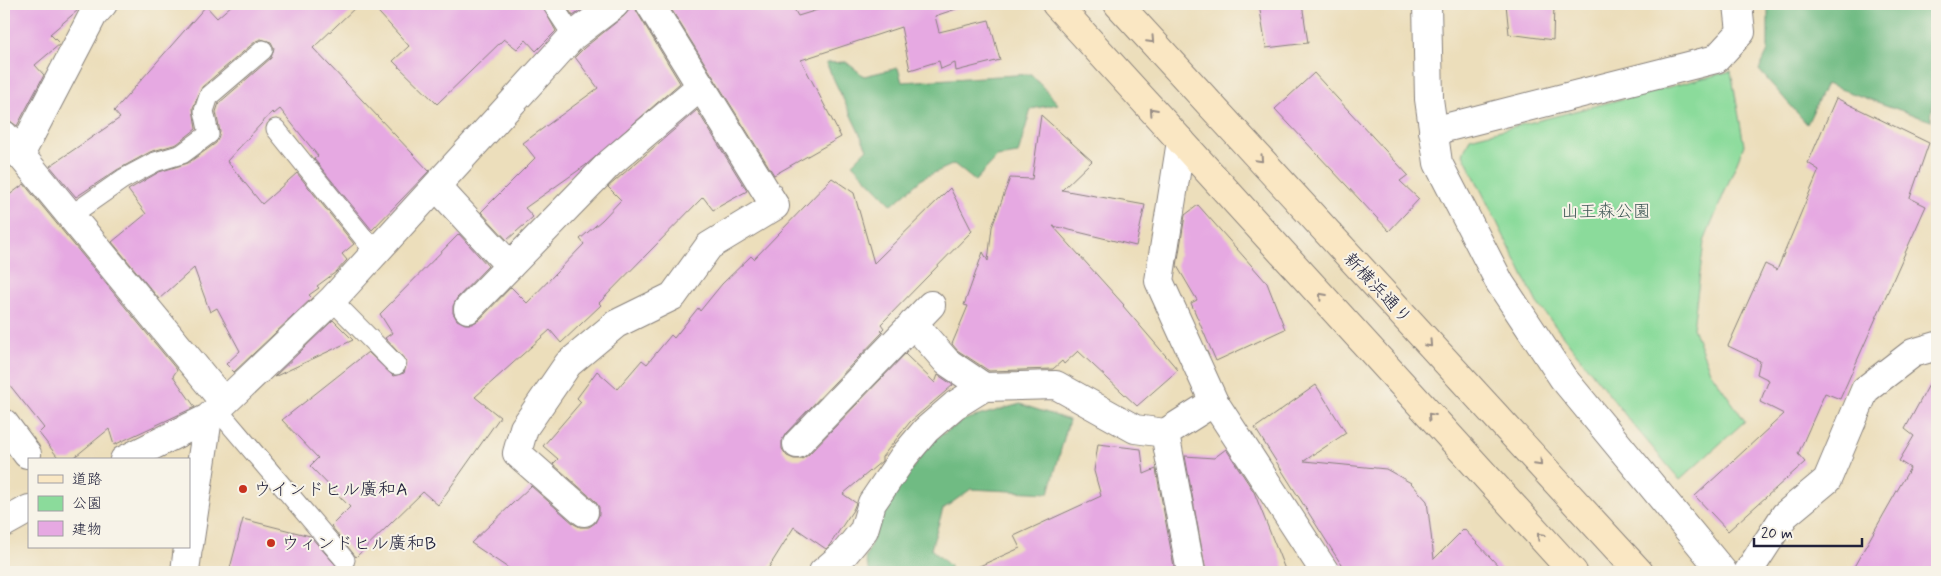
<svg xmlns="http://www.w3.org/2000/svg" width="1941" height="576" font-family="Mynerve,'Klee One',sans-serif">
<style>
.green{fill:#8bdb9b;stroke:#567e6b}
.forest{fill:#70bb83;stroke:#496e5f}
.building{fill:#e6a9e2}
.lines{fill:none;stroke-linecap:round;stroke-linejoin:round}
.lane-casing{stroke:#87807b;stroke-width:21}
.street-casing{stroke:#87807b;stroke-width:30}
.secondary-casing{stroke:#87807b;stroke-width:30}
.lane{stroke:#fff;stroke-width:19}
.street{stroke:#fff;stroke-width:28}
.secondary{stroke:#fae7c3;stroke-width:28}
.oneway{stroke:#998e86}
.poi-dot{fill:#c8321e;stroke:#f7f3e8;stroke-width:2}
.labels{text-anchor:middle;stroke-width:4;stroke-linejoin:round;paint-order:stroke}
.park-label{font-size:18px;fill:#425a58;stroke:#f7f3e8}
.street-label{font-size:18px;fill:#22223b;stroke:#f7f3e8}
.poi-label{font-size:18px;fill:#22223b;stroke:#f7f3e8;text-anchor:start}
</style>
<rect width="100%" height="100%" fill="#f7f3e8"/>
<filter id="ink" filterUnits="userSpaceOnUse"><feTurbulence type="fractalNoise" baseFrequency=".02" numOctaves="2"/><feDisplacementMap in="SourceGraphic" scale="10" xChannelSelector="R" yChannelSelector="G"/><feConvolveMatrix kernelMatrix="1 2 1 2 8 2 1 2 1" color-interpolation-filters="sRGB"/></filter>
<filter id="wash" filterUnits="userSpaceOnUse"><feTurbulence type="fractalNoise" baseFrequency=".0096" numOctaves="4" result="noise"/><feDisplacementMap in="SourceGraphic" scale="20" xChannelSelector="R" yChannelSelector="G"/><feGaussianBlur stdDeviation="1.12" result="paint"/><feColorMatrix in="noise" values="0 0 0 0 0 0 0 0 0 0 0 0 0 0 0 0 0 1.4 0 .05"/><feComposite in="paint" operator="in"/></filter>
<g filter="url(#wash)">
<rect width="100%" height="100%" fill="#ecdebb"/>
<!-- green -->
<path class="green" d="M1731,71L1744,145L1704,242L1693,328L1710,371L1745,421L1680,480L1630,421L1537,303L1463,154L1470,138Z"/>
<!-- forest -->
<path class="forest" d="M1768,4H1937V54L1931,121L1826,84L1807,124L1759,70L1768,51Z
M846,62L864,76L898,68L902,82L1031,74L1058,104L1031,109L1018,154L997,157L975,181L954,164L923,178L892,205L852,164L867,149L826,63Z
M1020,404L1069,420L1049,493L971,489L943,509L931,549L950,566V572H870L865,559L886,505L932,441L964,420Z"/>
<g id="blocks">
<!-- building -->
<path class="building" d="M4,4H82L78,10L50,34L60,44L35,65L44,75L17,126L10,121L4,120Z
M233,4H359L313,48L429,171L372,230L314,159L318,156L280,109L274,114L272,112L227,161L262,204L297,173L354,244L342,254L347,260L336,272L317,286L319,288L309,295L312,298L234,372L226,364L240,351L217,308L210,312L194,268L159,299L112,242L146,214L128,190L159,172L188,163L216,143L220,132L216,112L219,103L271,58L274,48L271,42L261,39L256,41L202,87L193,108L196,129L177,144L150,152L117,170L76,197L50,166L120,118L114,111L206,6L217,18Z
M371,4H541L556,31L536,51L526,40L517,49L504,39L437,104L393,61L409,46Z
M565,4H590L573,16Z
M630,4H634L637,12L680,83L586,165L525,208L533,217L507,240L481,212L535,158L523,143L598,88L575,57L584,48L624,16L629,10Z
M668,4H791L798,16L837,4H955L956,9L935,16L939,32L989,20L1000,60L956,71L955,63L941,69L939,61L910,70L901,27L801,60L841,137L774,175Z
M1259,4H1302L1308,43L1266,48Z
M1506,4H1554L1553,40L1509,34Z
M1314,73L1408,175L1400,181L1419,199L1389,231L1275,109Z
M1836,98L1929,143L1910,198L1926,206L1840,399L1825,393L1798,454L1805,462L1728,531L1695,496L1784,414L1760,402L1769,380L1757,374L1760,361L1728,346L1765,264L1777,270L1819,170L1808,163Z
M697,110L747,191L713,210L703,197L599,303L601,305L561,343L550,330L475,397L500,417L438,505L423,492L356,557L331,526L350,507L310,466L318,458L282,420L368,352L393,376L404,373L407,362L385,338L392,333L380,314L459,234L488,266L457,298L453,306V313L457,320L465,324H472L479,320L511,287L527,303L584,244L580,239L602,220L621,200L608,187Z
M1041,115L1092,161L1062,190L1145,205L1136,246L1053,226L1124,305L1123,306L1178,370L1137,406L1078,351L1064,364L1062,361L1053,369L989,371L957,350L952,344L968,306L964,305L983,252L988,261L992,227L1010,178L1032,179Z
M832,178L854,193L874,263L950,188L972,231L881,324L884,328L881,331L883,332L786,433L782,440V449L787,456L794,459H802L808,455L905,354L935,383L938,375L953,385L910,422L882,457V461L843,494L856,503L853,510L829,546L826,549L794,527L766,572H514L471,543L531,486L574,524L580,527H589L595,523L599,515V507L595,501L553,464L558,459L543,446L581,402L577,398L597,371L617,389L642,360L647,364L671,335L674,338L698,308L700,311L722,284L751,256L754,259Z
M24,184L177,370L173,376L195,407L114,445L109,429L71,460H60L39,433L44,428L4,378V199Z
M1198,205L1267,283L1285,329L1216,361L1191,303L1197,300L1177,266L1185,215Z
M333,320L353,340L274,377Z
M1937,370V572H1851L1910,468L1899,461L1914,436L1905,429Z
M1316,385L1346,433L1304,461L1386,469L1411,483L1427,501L1434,559L1464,529L1504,572H1346L1255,428Z
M1098,444L1141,449L1144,474L1156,469L1175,572H966L1020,548L1014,536L1101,496L1094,471Z
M1226,449L1254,492L1286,572H1206L1185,456L1214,458Z
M243,519L310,536L341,571L229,572Z"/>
</g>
</g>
<g filter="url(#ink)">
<use href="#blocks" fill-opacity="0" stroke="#87807b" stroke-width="1"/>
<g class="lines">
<defs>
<path id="lane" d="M552,4L573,36
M276,129L375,252
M70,216L123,179L155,162L182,154L209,134L204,111L209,96L263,50
M332,300L396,365
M217,409L345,560"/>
<path id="street" d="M1427,4L1429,99L1438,163L1500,283L1563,378L1723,572
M1433,131L1716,59L1741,32L1738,4
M4,135L224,402
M1181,141L1159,281L1214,402L1325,572
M20,155L93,15L103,4
M436,186L510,266
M468,309L610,163L701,86
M913,323L947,362L984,387
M4,423L27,454
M1165,433L1191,572
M797,444L931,305
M124,460L208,418L332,300L573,36L615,4
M584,512L517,453L524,428L568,364L616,324L673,296L709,246L775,206L650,4
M4,523L29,509
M189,545L208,418
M185,572L188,547
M823,572L845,553L864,530L872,503L904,456L926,430L955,405L984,387L1056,385L1135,429L1165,433L1214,402
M1748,572L1785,515L1827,480L1865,390L1913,353L1937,346"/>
<path id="secondary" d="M1056,4L1573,572
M1118,4L1639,572"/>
</defs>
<!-- lane casing -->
<use href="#lane" class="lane-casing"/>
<!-- street casing -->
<use href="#street" class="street-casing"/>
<!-- secondary casing -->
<use href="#secondary" class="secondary-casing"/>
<!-- lane -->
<use href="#lane" class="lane"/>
<!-- street -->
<use href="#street" class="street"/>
<!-- secondary -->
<use href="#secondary" class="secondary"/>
</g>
<!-- one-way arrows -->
<defs><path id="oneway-chevron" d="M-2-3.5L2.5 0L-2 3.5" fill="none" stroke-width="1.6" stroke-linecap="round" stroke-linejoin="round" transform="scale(1.25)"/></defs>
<g class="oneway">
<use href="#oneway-chevron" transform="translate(1151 40) rotate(47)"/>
<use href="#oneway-chevron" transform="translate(1153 111) rotate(-132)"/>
<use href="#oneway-chevron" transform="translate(1260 159) rotate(47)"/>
<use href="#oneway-chevron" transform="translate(1322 296) rotate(-132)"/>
<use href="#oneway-chevron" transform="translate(1429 344) rotate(47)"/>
<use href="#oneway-chevron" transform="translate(1431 416) rotate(-132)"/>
<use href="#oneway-chevron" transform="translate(1539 463) rotate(47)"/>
<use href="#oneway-chevron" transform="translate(1540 536) rotate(-132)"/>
</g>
</g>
<!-- markers -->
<g class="poi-dot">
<circle cx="243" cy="489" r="5"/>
<circle cx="271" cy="543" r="5"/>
</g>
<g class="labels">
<!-- park labels -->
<g class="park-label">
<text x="1606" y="217">山王森公園</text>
</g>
<!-- street labels -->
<g class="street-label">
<text transform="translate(1378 288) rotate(47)" y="6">新横浜通り</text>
</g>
<!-- poi labels -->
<g class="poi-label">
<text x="253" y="495">ウインドヒル廣和A</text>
<text x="281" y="549">ウィンドヒル廣和B</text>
</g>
</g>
<!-- margin -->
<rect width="1941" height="576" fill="none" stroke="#f7f3e8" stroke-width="20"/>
<!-- legend -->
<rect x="28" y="458" width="162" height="90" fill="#f7f3e8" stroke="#a29fa3"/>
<rect x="38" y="475" width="25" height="8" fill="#fae7c3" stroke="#a29fa3"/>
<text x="72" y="484" font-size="15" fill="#22223b">道路</text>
<rect x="38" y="496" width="25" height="15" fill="#8bdb9b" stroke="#a29fa3"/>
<text x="72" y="508" font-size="15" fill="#22223b">公園</text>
<rect x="38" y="521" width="25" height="15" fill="#e6a9e2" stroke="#a29fa3"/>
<text x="72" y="534" font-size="15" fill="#22223b">建物</text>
<!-- scale -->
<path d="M1754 538v8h108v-8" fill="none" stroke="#22223b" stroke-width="2.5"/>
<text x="1761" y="538" font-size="15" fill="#22223b" stroke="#f7f3e8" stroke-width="4" paint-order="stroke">20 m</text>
</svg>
